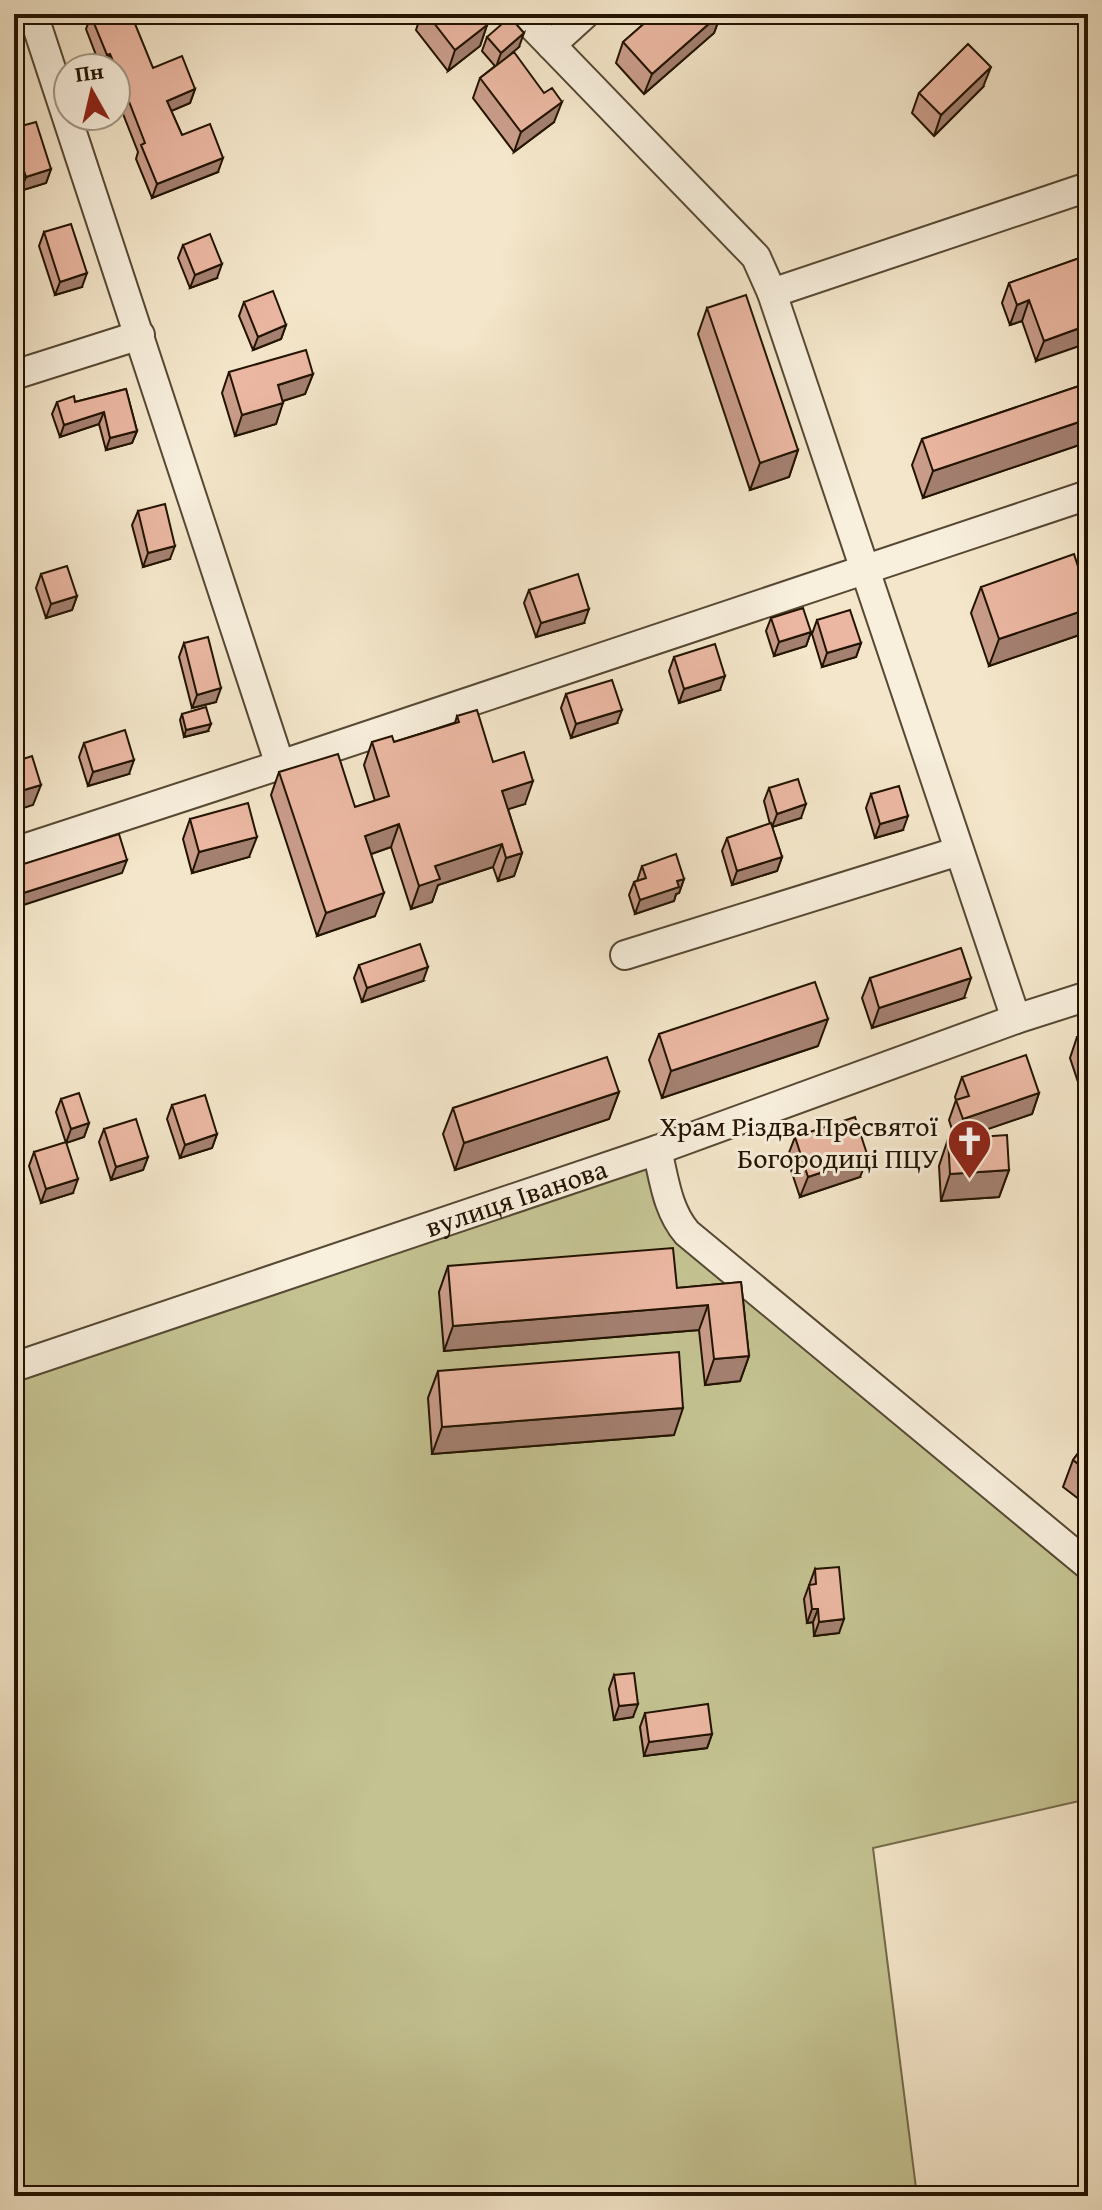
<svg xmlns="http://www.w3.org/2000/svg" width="1102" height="2210" font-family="'Gentium Book Plus',serif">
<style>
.green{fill:#c4c291;stroke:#736a49;stroke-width:2}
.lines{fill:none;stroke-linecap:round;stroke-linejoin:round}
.minor-casing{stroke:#564833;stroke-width:32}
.minor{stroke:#f8efdd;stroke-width:28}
.wall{fill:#ca9d8b;stroke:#221301;stroke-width:2}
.shaded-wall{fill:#a48071;stroke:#221301;stroke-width:2}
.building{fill:#ebb7a2;stroke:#221301;stroke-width:2}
.labels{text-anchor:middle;stroke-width:6;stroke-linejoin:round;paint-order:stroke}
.poi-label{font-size:28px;fill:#221301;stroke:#f8efdd;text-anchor:end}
.street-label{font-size:28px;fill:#221301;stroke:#f8efdd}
</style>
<rect width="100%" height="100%" fill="#f4e6ca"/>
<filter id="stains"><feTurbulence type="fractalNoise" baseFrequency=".0025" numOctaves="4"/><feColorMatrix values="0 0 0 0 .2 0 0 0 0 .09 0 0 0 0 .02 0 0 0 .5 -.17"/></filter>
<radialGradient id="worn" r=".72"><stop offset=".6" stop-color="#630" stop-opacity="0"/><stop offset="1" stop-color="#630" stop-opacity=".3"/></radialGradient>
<!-- green -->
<path class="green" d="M657,1150L670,1206L1088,1565V1799L873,1848L917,2196H14V1366Z"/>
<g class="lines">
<defs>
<g id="minor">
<path d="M33,14L280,765"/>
<path d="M521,14L756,257L772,293L1016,1019"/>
<path d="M551,45L585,14"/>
<path d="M772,293L1088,187"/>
<path d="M14,375L140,335"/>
<path d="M14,852L280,765L1088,495"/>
<path d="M625,955L959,851"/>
<path d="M657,1150C664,1178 667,1210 687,1233L1088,1565"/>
<path id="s1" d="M14,1367L657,1150L1016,1019L1088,996"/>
</g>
</defs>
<!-- minor casing -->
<use href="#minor" class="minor-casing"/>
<!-- minor -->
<use href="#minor" class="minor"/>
</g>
<!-- wall -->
<path class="wall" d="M417,14H478L487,25L480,46L448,71L416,30L420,18Z
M655,14H721L714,33L644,94L616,63L623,42Z
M91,16L153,68L195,89L190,103L171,111L182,135L218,172L152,198L136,159L138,152L116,96V68H101L86,29Z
M487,37L519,47L504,59L554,122L514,152L473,98L480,78L495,66L482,51Z
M983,87L934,136L912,113L919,93Z
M14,128L51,169L46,183L20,191L14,171Z
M44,232L82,287L55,295L39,246Z
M183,245L217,278L190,288L178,258Z
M1088,255L1036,361L1022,321L1010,325L1002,303L1009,283Z
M244,302L286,325L281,339L253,350L239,316Z
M707,308L798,450L789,477L750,490L698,334Z
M229,372L313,374L305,394L283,401L276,424L235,436L222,393Z
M1088,383V442L923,498L912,465L922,439Z
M126,389L137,431L132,443L106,450L99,424L60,437L52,414L57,402H75Z
M138,511L170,559L143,567L132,525Z
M41,574L77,596L72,610L46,618L36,588Z
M1088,577V632L989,666L971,613L981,587L1082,579Z
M529,590L584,623L536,637L524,603Z
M771,618L811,632L806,646L774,656L766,631Z
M817,620L861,643L856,657L822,667L812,634Z
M184,643L216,702L192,708L179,657Z
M674,657L720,690L679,703L669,671Z
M566,694L617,723L571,738L561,708Z
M182,714L208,731L184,737L180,720Z
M457,716L525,804L508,809L522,853L514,876L498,881L493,867L438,885L432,902L411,909L391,847L371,854L375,916L317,936L271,795L279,772L355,807L375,801L364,765L372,742H394L455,723Z
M84,743L129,774L88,786L79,757Z
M769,788L801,818L772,827L782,857L777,871L732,885L722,851L727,838L770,824L764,801Z
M871,794L903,830L875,838L866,808Z
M190,819L249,857L192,873L183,839Z
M642,866L684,879L679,893L676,894L674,901L635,914L629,895L634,882L637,881Z
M359,965L423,981L362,1002L354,978Z
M870,978L964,998L872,1028L862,998Z
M659,1034L818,1046L662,1098L649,1060Z
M1088,1034V1085L1080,1088L1070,1058L1077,1037Z
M962,1077L1039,1093L1032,1114L958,1139L1009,1170L999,1197L941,1201L939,1166L948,1139H955L949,1120L956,1100L955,1097Z
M619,1092L609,1119L455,1170L443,1134L453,1108Z
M61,1099L89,1123L84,1137L66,1143L56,1112Z
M172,1105L217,1134L212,1148L180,1158L167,1119Z
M104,1129L148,1157L143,1170L111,1180L99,1142Z
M795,1137L860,1177L800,1197L787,1158Z
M34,1152L73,1193L41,1203L29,1166Z
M448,1266L677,1288L741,1282L749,1356L740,1381L705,1385L699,1330L444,1351L439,1292Z
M438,1371L674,1435L432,1454L428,1398Z
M1088,1440V1506L1063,1487L1073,1460Z
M815,1569L839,1633L814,1636L813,1622L807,1623L804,1599Z
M614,1675L633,1717L614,1720L609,1689Z
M645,1713L712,1734L707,1748L644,1756L640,1727Z"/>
<!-- shaded-wall -->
<path class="shaded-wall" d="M720,14H721L714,33L644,94L652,74Z
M487,25L480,46L448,71L455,50Z
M524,33L519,47L496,67L501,53Z
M110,54L105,68H102L107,55Z
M991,67L983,87L934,136L941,115Z
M195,89L190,103L162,115L167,101Z
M562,102L554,122L514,152L521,132Z
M223,158L218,172L152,198L157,184Z
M51,169L46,183L20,191L26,177Z
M222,264L217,278L190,288L195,275Z
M87,273L82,287L55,295L60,282Z
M1029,300L1022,321L1010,325L1017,305Z
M286,325L281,339L253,350L258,337Z
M1088,325V343L1036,361L1044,341Z
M313,374L305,394L270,405L278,385Z
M283,403L276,424L235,436L242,415Z
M104,412L99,424L60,437L64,425Z
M1088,419V442L923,498L933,471Z
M137,431L132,443L106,450L110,438Z
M798,450L789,477L750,490L760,463Z
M175,546L170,559L143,567L148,553Z
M77,596L72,610L46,618L51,604Z
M589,609L584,623L536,637L541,623Z
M1088,609V632L989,666L999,639Z
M811,632L806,646L774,656L779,642Z
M861,643L856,657L822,667L827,653Z
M725,676L720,690L679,703L684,689Z
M221,688L216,702L192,708L197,695Z
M622,710L617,723L571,738L576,724Z
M211,724L208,731L184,737L186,730Z
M134,760L129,774L88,786L93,772Z
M533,781L525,804L493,814L502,791Z
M41,785L33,805L14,811V793Z
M806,804L801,818L772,827L777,814Z
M908,816L903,830L875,838L880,824Z
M399,824L391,847L357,859L365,836Z
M257,837L249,857L192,873L199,852Z
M502,844L493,867L438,885L432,902L411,909L419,886L435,866Z
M522,853L514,876L498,881L506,858Z
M782,857L777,871L732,885L737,871Z
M127,860L122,873L14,908V896Z
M684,879L679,893L676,894L674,901L635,914L640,900L677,881Z
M384,893L375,916L317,936L326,913Z
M428,967L423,981L362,1002L367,988Z
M971,978L964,998L872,1028L879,1008Z
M828,1019L818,1046L662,1098L671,1071Z
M1087,1068L1088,1085L1080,1088Z
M619,1092L609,1119L455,1170L464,1143Z
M1039,1093L1032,1114L956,1140L963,1119Z
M89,1123L84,1137L66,1143L71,1129Z
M217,1134L212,1148L180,1158L185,1145Z
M148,1157L143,1170L111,1180L116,1167Z
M868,1157L860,1177L800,1197L808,1177Z
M1009,1170L999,1197L941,1201L950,1174Z
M78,1179L73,1193L41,1203L46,1189Z
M708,1305L699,1330L444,1351L453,1326Z
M749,1356L740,1381L705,1385L714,1359Z
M683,1408L674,1435L432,1454L442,1427Z
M812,1609H818L813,1622L807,1623Z
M844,1619L839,1633L814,1636L819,1622Z
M638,1704L633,1717L614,1720L619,1706Z
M712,1734L707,1748L644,1756L649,1742Z"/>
<!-- building -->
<path class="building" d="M95,14H131L153,68L182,56L195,89L167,101L182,135L210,124L223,158L157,184L141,145L145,143L116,68L110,54L107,55L91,16Z
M427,14H478L487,25L455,50Z
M655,14H720L652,74L623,42Z
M510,17L524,33L501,53L487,37Z
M968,44L991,67L941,115L919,93Z
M514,52L544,93L552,88L562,102L521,132L480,78Z
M36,122L51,169L26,177L14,141V128Z
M71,224L87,273L60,282L44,232Z
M210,234L222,264L195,275L183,245Z
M1088,255V325L1044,341L1029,300L1017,305L1009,283Z
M273,291L286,325L258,337L244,302Z
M746,295L798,450L760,463L707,308Z
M306,350L313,374L278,385L283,403L242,415L229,372Z
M1088,383V419L933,471L922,439Z
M126,389L137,431L110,438L104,412L64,425L57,402L74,396L75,402Z
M165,504L175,546L148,553L138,511Z
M1074,554L1082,579L1088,577V609L999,639L981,587Z
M67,566L77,596L51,604L41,574Z
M578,574L589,609L541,623L529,590Z
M803,608L811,632L779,642L771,618Z
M850,610L861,643L827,653L817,620Z
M208,637L221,688L197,695L184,643Z
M715,644L725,676L684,689L674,657Z
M612,680L622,710L576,724L566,694Z
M206,707L211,724L186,730L182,714Z
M477,710L493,762L524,752L533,781L502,791L522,853L506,858L502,844L435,866L440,879L419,886L399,824L365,836L384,893L326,913L279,772L338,754L355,807L389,796L372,742L392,736L394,742L459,722L457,716Z
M125,730L134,760L93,772L84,743Z
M32,756L41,785L14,793V762Z
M798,779L806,804L777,814L769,788Z
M899,786L908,816L880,824L871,794Z
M248,803L257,837L199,852L190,819Z
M771,823L782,857L737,871L727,838Z
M119,834L127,860L14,896V867Z
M676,854L684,879L677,881L679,887L640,900L634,882L646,878L642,866Z
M420,944L428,967L367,988L359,965Z
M961,948L971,978L879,1008L870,978Z
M815,982L828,1019L671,1071L659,1034Z
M1088,1034V1068H1087L1077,1037Z
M1026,1055L1039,1093L963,1119L956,1100L969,1096L962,1077Z
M607,1057L619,1092L464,1143L453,1108Z
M79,1093L89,1123L71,1129L61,1099Z
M205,1095L217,1134L185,1145L172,1105Z
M855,1117L868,1157L808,1177L795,1137Z
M136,1119L148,1157L116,1167L104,1129Z
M1007,1135L1009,1170L950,1174L948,1139Z
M66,1142L78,1179L46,1189L34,1152Z
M673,1248L677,1288L741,1282L749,1356L714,1359L708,1305L453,1326L448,1266Z
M679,1352L683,1408L442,1427L438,1371Z
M1088,1440V1472L1073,1460Z
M839,1567L844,1619L819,1622L818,1609H812L809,1585L816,1584L815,1569Z
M634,1673L638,1704L619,1706L614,1675Z
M708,1704L712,1734L649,1742L645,1713Z"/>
<!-- icons -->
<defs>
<symbol id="church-pin" viewBox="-11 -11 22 30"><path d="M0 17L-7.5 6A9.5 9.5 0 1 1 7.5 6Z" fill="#8f2418" stroke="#f8efdd"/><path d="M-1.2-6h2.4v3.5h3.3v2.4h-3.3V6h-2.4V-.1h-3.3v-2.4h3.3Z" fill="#fff"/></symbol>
</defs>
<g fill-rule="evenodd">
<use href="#church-pin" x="944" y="1116" width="51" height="69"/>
</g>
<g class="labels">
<!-- poi labels -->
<g class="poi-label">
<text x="938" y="1136">Храм Різдва Пресвятої<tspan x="938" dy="32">Богородиці ПЦУ</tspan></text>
</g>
<!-- street labels -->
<g class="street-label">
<text dy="10" stroke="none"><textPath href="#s1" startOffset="530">вулиця Іванова</textPath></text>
</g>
</g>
<!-- margin -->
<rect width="1102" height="2210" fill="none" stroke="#f4e6ca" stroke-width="48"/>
<rect x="16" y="16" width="1070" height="2178" fill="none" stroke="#221301" stroke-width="4"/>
<rect x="24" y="24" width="1054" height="2162" fill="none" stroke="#221301" stroke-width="2"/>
<!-- north arrow -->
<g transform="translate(92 92) rotate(352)"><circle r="38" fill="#f8efdd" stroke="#a29785" stroke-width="2"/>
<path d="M0-6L14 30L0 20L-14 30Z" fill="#8f2418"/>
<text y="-12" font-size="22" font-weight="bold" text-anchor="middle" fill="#221301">Пн</text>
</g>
<rect width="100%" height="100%" filter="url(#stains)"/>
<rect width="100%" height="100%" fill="url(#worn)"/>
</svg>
